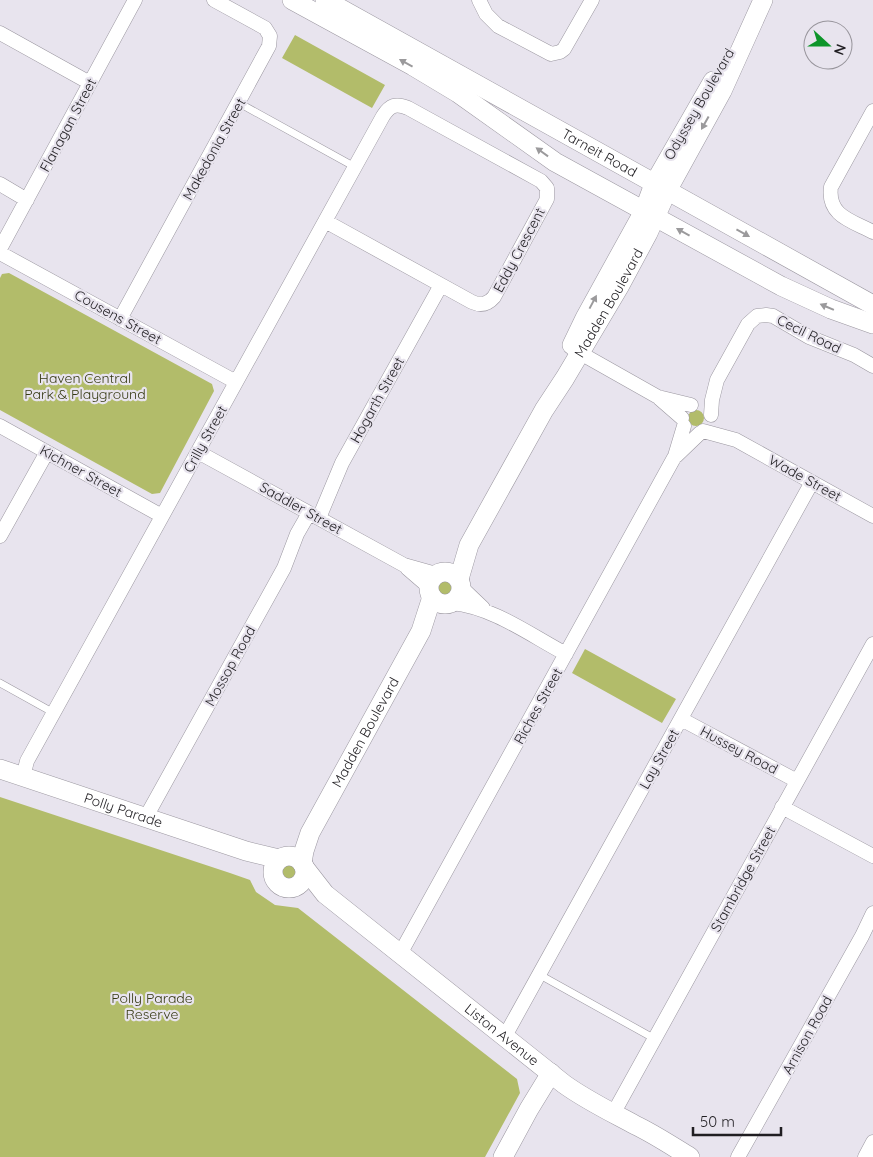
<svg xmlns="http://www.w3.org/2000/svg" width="873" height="1157" font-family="Quicksand,sans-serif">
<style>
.green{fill:#b2bc6a}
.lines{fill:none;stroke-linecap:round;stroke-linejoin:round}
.lane-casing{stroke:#9b97a0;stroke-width:8}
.street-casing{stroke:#9b97a0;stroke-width:15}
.secondary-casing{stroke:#9b97a0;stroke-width:20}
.lane{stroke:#fff;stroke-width:7}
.street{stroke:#fff;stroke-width:14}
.secondary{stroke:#fff;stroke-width:19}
.oneway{fill:#9b9a9c}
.labels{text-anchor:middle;stroke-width:4.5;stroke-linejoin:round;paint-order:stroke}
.street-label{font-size:14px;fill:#201e22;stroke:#e8e4ee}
.park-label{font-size:14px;fill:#363a13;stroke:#e8e4ee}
</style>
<rect width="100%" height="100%" fill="#e8e4ee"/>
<!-- green -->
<path class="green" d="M295,35L385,85L372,108L282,58Z
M9,273L212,384L214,391L160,493L152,494L0,410V278L2,274Z
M688 418a8 8 0 1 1 16 0a8 8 0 1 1-16 0Z
M437 588a8 8 0 1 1 16 0a8 8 0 1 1-16 0Z
M585,649L676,699L662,723L572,673Z
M0,797L230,873L250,880L256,892L275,905L298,908L517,1079L520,1093L485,1157H0Z
M281 872a8 8 0 1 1 16 0a8 8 0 1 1-16 0Z"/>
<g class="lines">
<defs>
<path id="lane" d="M239,103L355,167
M0,683L54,713
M540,975L655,1039"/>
<path id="street" d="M479,0L486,14L498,26L551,54L560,52L564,49L592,0
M0,33L90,83
M873,111L831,187C827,216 852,221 873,232
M0,184L27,200
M0,249L135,0
M0,253L236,382
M120,319L269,46L270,36L265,28L214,0
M573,349L658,397L691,405
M659,398L682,418
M711,415L712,400L717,380L748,324L757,316L766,315L773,316L809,337L854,355L873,366
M0,426L162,516
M703,431L736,440L873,516
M198,452L404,565L436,574
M676,456L700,433
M319,518L342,463L441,285
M0,536L47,452
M407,568L429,587
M461,587L483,608
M452,603C493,607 530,635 566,654
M681,719L797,781
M23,777L27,761L383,116C390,105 396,103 408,108L541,181L547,188V199L494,297C488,304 481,306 472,302L325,221
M782,807L873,856
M146,817L284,568L297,534L309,513
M400,954L675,456L684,426
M505,1036L812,482
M613,1114L873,644
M738,1157L862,936L873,913
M865,1157L873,1142"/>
<g id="secondary">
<path d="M292,0L413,66L458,93L555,162L781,286L831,309L873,324"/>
<path id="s1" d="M325,0L873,305"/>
<path d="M572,345L585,318L644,211L654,184L713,81"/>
<circle cx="445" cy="588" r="16"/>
<path id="s2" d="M459,579L469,545L544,410L565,378L619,287L648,233L667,191L722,91L763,0"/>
<path id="s3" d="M0,769L246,851L279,859"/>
<circle cx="289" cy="872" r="16"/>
<path id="s4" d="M302,863L304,851L310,833L421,631L432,597"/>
<path id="s5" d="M304,867L325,894L564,1084C586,1100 611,1112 635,1125C654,1134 672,1146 690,1157"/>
<path d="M503,1157L529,1109L551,1073"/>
</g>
</defs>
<!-- lane casing -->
<use href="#lane" class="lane-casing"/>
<!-- street casing -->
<use href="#street" class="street-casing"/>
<!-- secondary casing -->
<use href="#secondary" class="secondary-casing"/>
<!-- lane -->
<use href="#lane" class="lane"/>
<!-- street -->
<use href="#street" class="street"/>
<!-- secondary -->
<use href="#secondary" class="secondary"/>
</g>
<!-- one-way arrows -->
<defs><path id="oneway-solid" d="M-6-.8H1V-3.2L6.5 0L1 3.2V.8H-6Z" transform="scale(1.25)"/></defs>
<g class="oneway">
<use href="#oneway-solid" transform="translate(406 63) rotate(-151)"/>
<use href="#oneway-solid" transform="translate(705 123) rotate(119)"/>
<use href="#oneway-solid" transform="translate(542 152) rotate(-144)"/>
<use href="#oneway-solid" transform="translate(683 232) rotate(-151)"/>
<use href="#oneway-solid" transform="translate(743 233) rotate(29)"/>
<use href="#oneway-solid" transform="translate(593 302) rotate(-62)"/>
<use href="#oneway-solid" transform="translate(827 307) rotate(-157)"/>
</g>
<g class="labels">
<!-- street labels -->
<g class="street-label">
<text transform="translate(699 104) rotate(-60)" y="5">Odyssey Boulevard</text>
<text transform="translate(68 125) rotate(-62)" y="5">Flanagan Street</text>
<text transform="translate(214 149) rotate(-61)" y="5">Makedonia Street</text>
<text dy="5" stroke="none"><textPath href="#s1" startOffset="314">Tarneit Road</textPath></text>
<text transform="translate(519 250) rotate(-62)" y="5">Eddy Crescent</text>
<text dy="5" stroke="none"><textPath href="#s2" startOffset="315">Madden Boulevard</textPath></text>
<text transform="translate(118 317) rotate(29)" y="5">Cousens Street</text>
<text transform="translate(809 334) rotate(26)" y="5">Cecil Road</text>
<text transform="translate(377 400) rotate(-61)" y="5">Hogarth Street</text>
<text transform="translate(205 439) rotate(-61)" y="5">Crilly Street</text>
<text transform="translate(81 471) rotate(29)" y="5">Kichner Street</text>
<text transform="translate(805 478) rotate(29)" y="5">Wade Street</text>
<text transform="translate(301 508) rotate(29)" y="5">Saddler Street</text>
<text transform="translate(230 666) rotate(-61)" y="5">Mossop Road</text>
<text transform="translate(538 706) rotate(-61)" y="5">Riches Street</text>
<text dy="5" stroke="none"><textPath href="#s4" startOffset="146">Madden Boulevard</textPath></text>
<text transform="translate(739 750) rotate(28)" y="5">Hussey Road</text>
<text transform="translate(659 759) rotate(-61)" y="5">Lay Street</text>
<text dy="5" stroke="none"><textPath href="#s3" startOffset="130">Polly Parade</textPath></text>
<text transform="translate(743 879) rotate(-61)" y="5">Stambridge Street</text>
<text dy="5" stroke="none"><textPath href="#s5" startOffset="260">Liston Avenue</textPath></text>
<text transform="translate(807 1035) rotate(-61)" y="5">Arnison Road</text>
</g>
<!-- park labels -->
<g class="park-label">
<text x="85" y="383">Haven Central<tspan x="85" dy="16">Park &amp; Playground</tspan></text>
<text x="152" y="1003">Polly Parade<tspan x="152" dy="16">Reserve</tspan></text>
</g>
</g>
<!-- north arrow -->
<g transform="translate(828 45) rotate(111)"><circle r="24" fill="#e8e4ee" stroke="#98959c"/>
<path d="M0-4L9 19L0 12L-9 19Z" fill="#0d9529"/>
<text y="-8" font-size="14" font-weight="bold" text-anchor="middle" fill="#201e22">N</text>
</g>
<!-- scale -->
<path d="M693 1127v8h88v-8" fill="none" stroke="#201e22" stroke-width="2.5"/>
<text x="700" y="1127" font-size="15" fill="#201e22" stroke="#e8e4ee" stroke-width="4" paint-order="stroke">50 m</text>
</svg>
